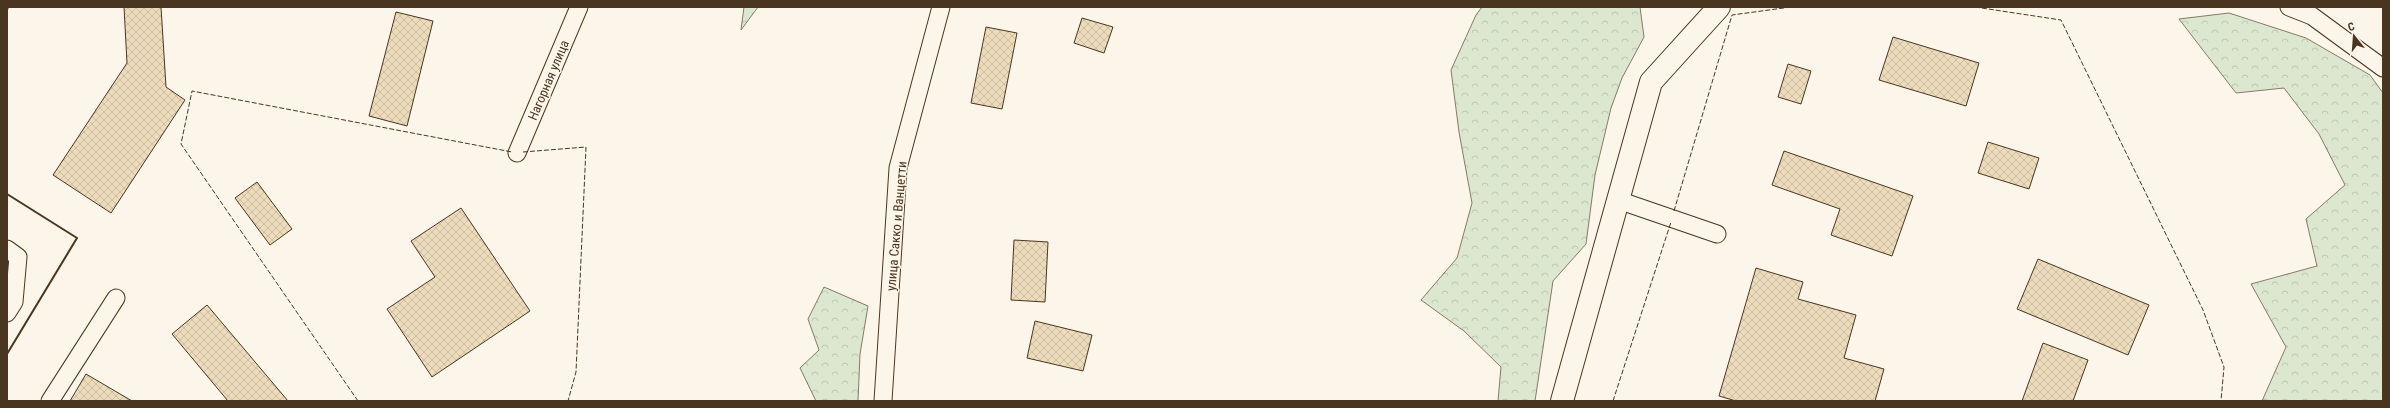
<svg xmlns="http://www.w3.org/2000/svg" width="2390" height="408" font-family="'Roboto Condensed',sans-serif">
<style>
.forest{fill:url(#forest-crowns);stroke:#887966}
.building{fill:url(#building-cross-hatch);stroke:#4a3520}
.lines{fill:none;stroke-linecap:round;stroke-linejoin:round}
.service-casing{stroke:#4a3520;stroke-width:19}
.minor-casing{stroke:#4a3520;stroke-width:24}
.service{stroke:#fbf6e9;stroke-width:17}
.minor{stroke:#fbf6e9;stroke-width:22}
.fence{stroke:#4a3520;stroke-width:1;stroke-dasharray:5 2;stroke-linecap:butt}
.wall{stroke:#4a3520;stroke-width:2}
.labels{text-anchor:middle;stroke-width:3;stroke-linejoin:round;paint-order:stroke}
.street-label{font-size:13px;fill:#4a3520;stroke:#fbf6e9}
</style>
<defs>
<pattern id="forest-crowns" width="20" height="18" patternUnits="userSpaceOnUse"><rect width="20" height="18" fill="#dce7d0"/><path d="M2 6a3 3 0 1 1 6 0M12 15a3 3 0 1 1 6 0" fill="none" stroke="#bec7b2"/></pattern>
<pattern id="building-cross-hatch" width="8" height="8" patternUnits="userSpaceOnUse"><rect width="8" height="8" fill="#ecdcbc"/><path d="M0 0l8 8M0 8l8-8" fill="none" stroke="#ccbda1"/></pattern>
</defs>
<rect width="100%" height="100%" fill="#fbf6e9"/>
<!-- forest -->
<path class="forest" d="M744,7H758L741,30Z
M1482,7H1640L1644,37L1622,78L1611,108L1595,175L1586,244L1553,281L1535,401H1498L1501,367L1464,331L1421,300L1457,258L1472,203L1459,132L1451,70L1476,15Z
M2229,13L2306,38L2370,75L2383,93V401H2262L2286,347L2251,284L2317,266L2306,219L2345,185L2319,134L2284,88L2236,93L2179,19Z
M824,287L868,306L860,354L858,401H816L800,368L819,350L808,319Z"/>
<!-- building -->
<path class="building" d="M124,7H161L166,87L185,100L111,213L53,175L127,63Z
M396,12L433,21L407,126L369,116Z
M1082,18L1113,27L1104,53L1074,43Z
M986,27L1017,33L1002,109L971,103Z
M1893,37L1979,63L1966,106L1879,80Z
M1788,64L1811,71L1801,104L1778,97Z
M1988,142L2039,158L2029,189L1978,173Z
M1784,151L1913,196L1892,256L1831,235L1840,209L1772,185Z
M257,182L292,229L270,245L235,198Z
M461,208L530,311L432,377L387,309L435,277L411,241Z
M1014,240L1048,242L1045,302L1011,300Z
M2038,259L2149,305L2128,355L2017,309Z
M1756,268L1803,282L1798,299L1856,315L1844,358L1884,369L1875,401H1736L1719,396Z
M207,305L288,401H228L172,334Z
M1035,321L1092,335L1083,371L1027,358Z
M2043,343L2088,360L2073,401H2022Z
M86,374L132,401H70Z"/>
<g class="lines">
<defs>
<path id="service" d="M2289,7L2312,16L2383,68
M517,153L579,7
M1618,200L1717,234
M7,249L18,257L14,302L7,313
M50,401L116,298
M883,401L898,168L941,7"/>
<path id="minor" d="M1562,401L1651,82L1719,7"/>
</defs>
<!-- service casing -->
<use href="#service" class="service-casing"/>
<!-- minor casing -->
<use href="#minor" class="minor-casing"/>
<!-- service -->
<use href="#service" class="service"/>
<!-- minor -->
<use href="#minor" class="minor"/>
<!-- fence -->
<path class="fence" d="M1975,7L2061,20L2203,310L2224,367L2221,401
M523,152L586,147L576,372L568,401
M1674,211L1732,15L1791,7
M358,401L181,144L192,91L512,152
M1613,401L1671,222"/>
<!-- wall -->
<path class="wall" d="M7,10L8,7
M7,194L77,238L7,354"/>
</g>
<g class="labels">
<!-- street labels -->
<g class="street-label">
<text transform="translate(548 80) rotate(-67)" y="5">Нагорная улица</text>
<text transform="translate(896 226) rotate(-85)" y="5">улица Сакко и Ванцетти</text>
</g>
</g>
<!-- border -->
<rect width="2390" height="408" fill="none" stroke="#4a3520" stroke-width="16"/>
<!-- north arrow -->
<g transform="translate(2354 36) rotate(343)" stroke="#fbf6e9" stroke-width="3" paint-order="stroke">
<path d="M0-3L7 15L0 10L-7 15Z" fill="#4a3520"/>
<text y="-6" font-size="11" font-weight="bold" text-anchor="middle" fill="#4a3520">С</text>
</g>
</svg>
